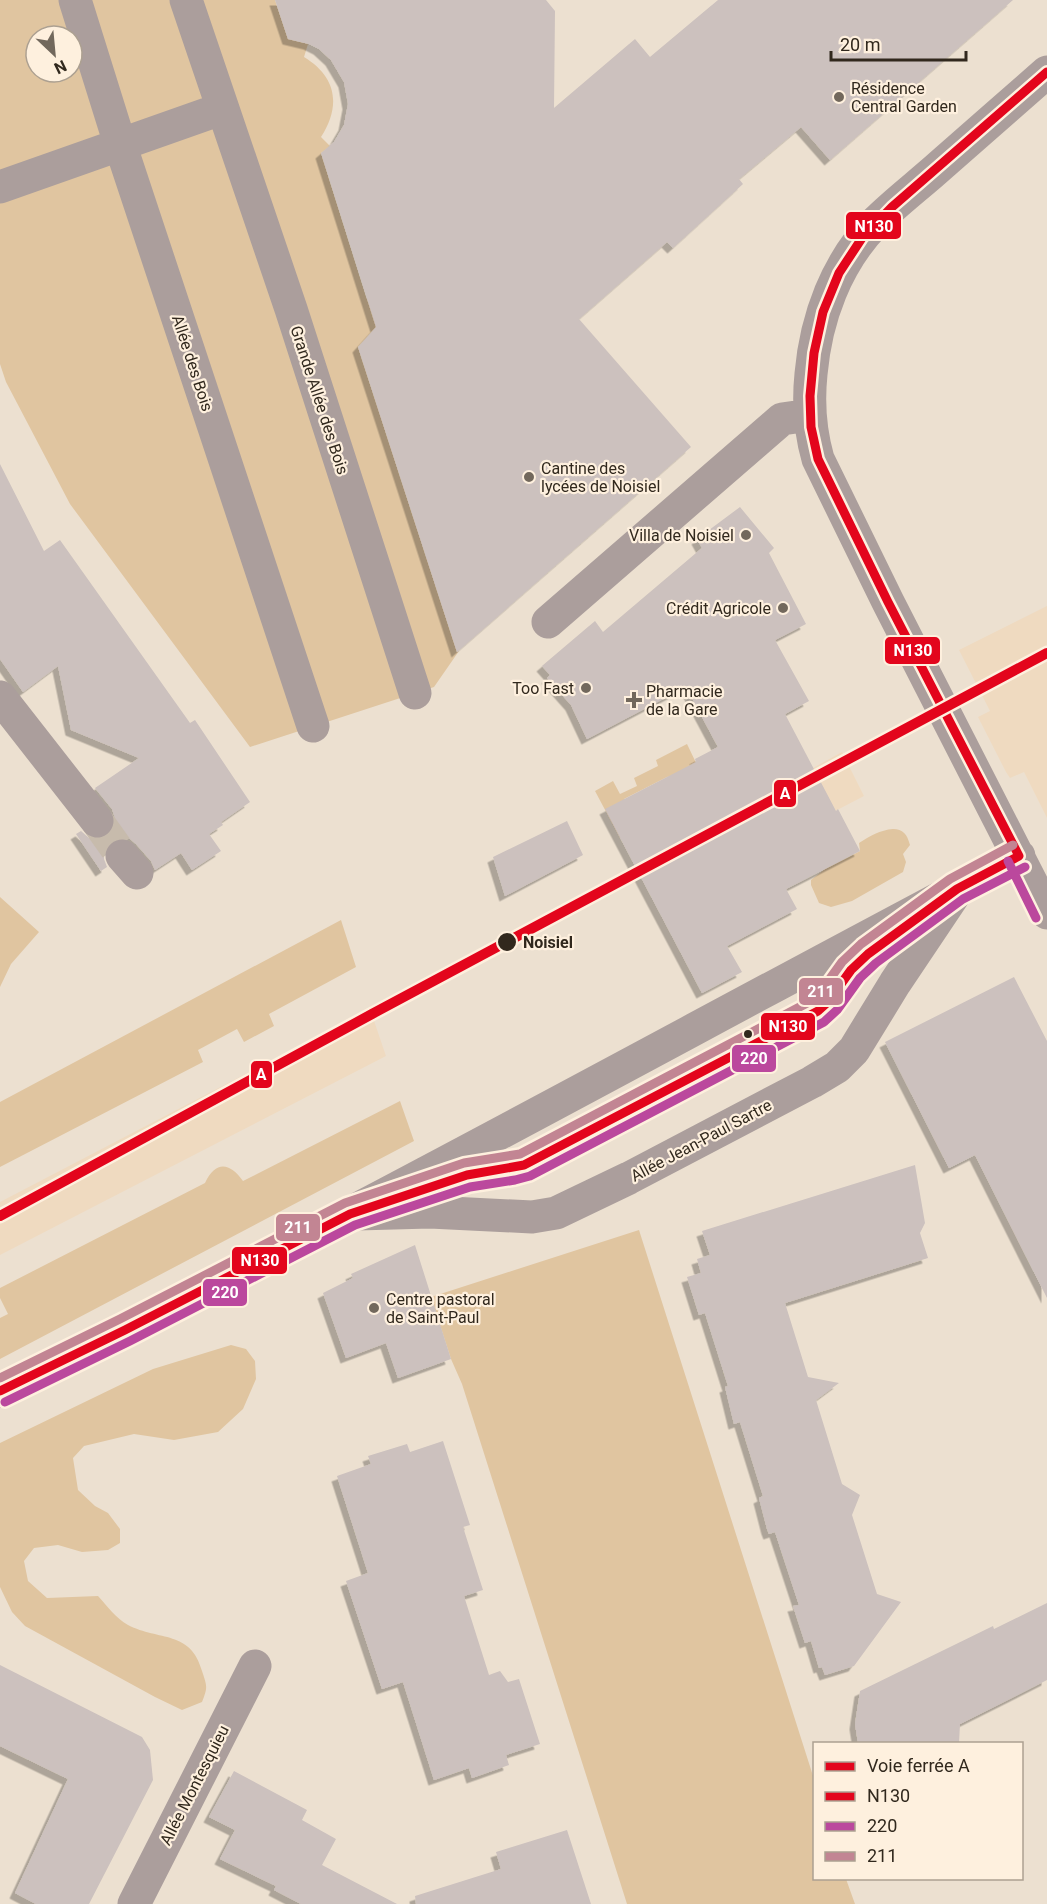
<svg xmlns="http://www.w3.org/2000/svg" width="1047" height="1904" font-family="Roboto,sans-serif">
<style>
.built{fill:#efdac0}
.green{fill:#e0c5a0;fill-rule:evenodd}
.building{fill:#ccc1be;filter:url(#shadow)}
.lines{fill:none;stroke-linecap:round;stroke-linejoin:round}
.minor-tunnel{stroke:#c7bbac;stroke-width:33;stroke-dasharray:33 16;stroke-linecap:butt}
.minor{stroke:#ab9e9c;stroke-width:33}
.bus-1-casing{stroke:#fef0de;stroke-width:14}
.bus-2-casing{stroke:#fef0de;stroke-width:14}
.bus-3-casing{stroke:#fef0de;stroke-width:14}
.bus-1{stroke:#e3051c;stroke-width:9}
.bus-2{stroke:#bb489d;stroke-width:9}
.bus-3{stroke:#c28593;stroke-width:9}
.rail-1-casing{stroke:#fef0de;stroke-width:15}
.rail-1{stroke:#e3051c;stroke-width:10}
.poi-dot{fill:#72685c;stroke:#fef0de;stroke-width:2}
.stop-dot{fill:#31281d;stroke:#fef0de;stroke-width:2}
.labels{text-anchor:middle;stroke-width:4.5;stroke-linejoin:round;paint-order:stroke}
.poi-label{font-size:16px;fill:#31281d;stroke:#fef0de;text-anchor:start}
.street-label{font-size:16px;fill:#31281d;stroke:#fef0de}
.stop-label{font-size:16px;font-weight:bold;fill:#31281d;stroke:#fef0de;text-anchor:start}
.line-badge{stroke:#fef0de;stroke-width:2}
.badge-label{font-size:16px;text-anchor:middle;font-weight:bold;fill:#fff}
</style>
<defs>
<filter id="shadow"><feDropShadow dx="-5.5" dy="5.5" stdDeviation="0" flood-color="#0004"/></filter>
</defs>
<rect width="100%" height="100%" fill="#ece0d0"/>
<!-- built -->
<path class="built" d="M1047,606V818L1024,772L1010,778L1006,772L978,717L990,711L959,650Z
M842,752L864,796L768,846L813,768Z
M370,1009L386,1056L0,1255V1202Z"/>
<!-- green -->
<path class="green" d="M0,0H275L288,39L308,44L304,57C337,77 341,106 321,137L330,146L321,153L366,297L380,326L358,347L457,652L459,651L434,687L250,747L70,504L6,382L0,364ZM36,36H72V72H36Z
M687,744L699,769L667,777L624,799L639,828L620,838L595,791L613,781L620,794L637,786L634,778L658,766L656,760Z
M893,829C903,829 907,834 910,845L903,854L906,862L903,872L852,901L831,907L819,903L811,885V880L825,869L860,851L859,843C870,836 880,830 893,829Z
M0,897L39,932L11,964L0,987Z
M341,920L356,967L269,1014L274,1026L244,1042L237,1029L198,1050L203,1062L0,1167V1102Z
M400,1101L414,1141L0,1359V1318L8,1314L0,1298V1288L205,1183C216,1160 230,1163 243,1181Z
M639,1230L814,1779V1878L846,1879L855,1904H627L462,1384L451,1359L431,1297Z
M231,1345L246,1349L255,1361L256,1379L243,1409L218,1432L174,1440L134,1434L84,1446L73,1458L78,1490L95,1506L108,1513L120,1529V1543L108,1550L82,1552L58,1545L34,1548L24,1561L28,1581L47,1598L98,1596C107,1606 116,1618 128,1625C159,1641 191,1630 202,1671C207,1686 208,1687 202,1702L182,1710L155,1697L25,1626L12,1612L0,1587V1443L153,1369Z"/>
<!-- building -->
<path class="building" d="M275,0H546L555,11L554,108L635,39L650,57L718,0H1013L830,160L801,127L739,179L743,184L673,248L667,242L579,319L691,447L457,652L358,347L376,327L321,153L334,142L344,125L348,104L344,82L331,60L319,49L309,44L288,39Z
M0,464L44,551L60,540L190,723L195,720L250,802L221,822L223,825L209,834L221,851L192,870L181,853L155,870L151,861L136,844L129,838H119L110,842L104,849V859L107,867L101,871L76,834L81,831L89,838L99,840L109,835L115,827V818L112,809L95,788L139,758L71,730L58,666L23,692L0,659Z
M740,507L774,548L769,553L806,624L775,640L809,701L785,714L836,811L838,809L860,851L786,889L797,909L727,946L742,972L702,993L605,809L696,762L695,759L718,747L686,687L587,739L571,705L547,678L550,675L542,666L595,621L603,632L702,548L697,539Z
M567,821L583,855L505,896L493,857Z
M1014,977L1047,1041V1298L975,1155L949,1168L885,1042Z
M915,1165L925,1223L920,1233L928,1258L785,1303L808,1377L839,1383L816,1400L842,1484L860,1495L852,1515L877,1594L901,1602L854,1666L825,1675L822,1667L819,1668L811,1641L805,1643L793,1606L799,1605L775,1532L769,1534L767,1529L759,1498L763,1496L740,1422L734,1424L725,1387L728,1386L705,1313L699,1315L687,1277L701,1273L697,1259L710,1255L702,1231Z
M415,1245L451,1359L398,1378L386,1343L346,1358L323,1293L353,1278L351,1274Z
M443,1441L470,1525L463,1527L483,1590L464,1596L489,1675L500,1671L508,1682L519,1679L540,1744L506,1755L509,1765L472,1778L469,1768L434,1780L403,1682L382,1689L346,1581L368,1573L337,1476L371,1464L368,1456L407,1444L410,1452Z
M1047,1603V1680L960,1724L959,1743H858L855,1724L860,1691L993,1626L994,1629Z
M0,1665L142,1737L150,1750L153,1780L89,1904H36L15,1893L68,1779L0,1746Z
M234,1771L307,1810L302,1820L336,1839L322,1865L397,1904H301L274,1890L276,1886L220,1859L235,1830L209,1817Z
M567,1830L591,1904H416L415,1896L501,1869L496,1852Z"/>
<g class="lines">
<!-- minor-tunnel -->
<path class="minor-tunnel" d="M97,821L122,856"/>
<!-- minor -->
<path class="minor" d="M75,0L120,144L313,726
M186,0L291,309L415,693
M1047,72C1012,103 976,134 941,165C920,184 896,202 876,222C836,263 816,318 811,374C808,403 810,431 818,459L888,602L1047,913
M0,187L221,109
M548,622L782,419L810,415
M0,697L97,821
M122,856L137,873
M434,1186L467,1175L513,1168L524,1165L818,1011C832,999 840,983 852,969C861,960 871,952 882,944
M357,1214L430,1212L532,1217L556,1213L629,1178L812,1082L837,1067L854,1050L895,983L956,892
M0,1391C345,1222 679,1035 1019,856
M134,1904L255,1666"/>
<defs>
<path id="bus-1" d="M1019,856L888,602L818,459L811,427L810,396L814,353L823,312L839,273L862,238L892,207L1047,72
M0,1391L125,1330L350,1214L467,1175L524,1165L818,1011L828,1002L851,970L868,954L957,889L1019,856"/>
<path id="bus-2" d="M1008,861L1036,918
M5,1402L130,1341L355,1225L470,1187L515,1180L530,1176L824,1022L837,1010L860,978L876,963L963,899L1025,867"/>
<path id="bus-3" d="M0,1378L120,1319L345,1203L464,1163L520,1154L811,1001L819,994L842,962L861,944L950,879L1013,845"/>
</defs>
<!-- bus-1 casing -->
<use href="#bus-1" class="bus-1-casing"/>
<!-- bus-2 casing -->
<use href="#bus-2" class="bus-2-casing"/>
<!-- bus-3 casing -->
<use href="#bus-3" class="bus-3-casing"/>
<!-- bus-1 -->
<use href="#bus-1" class="bus-1"/>
<!-- bus-2 -->
<use href="#bus-2" class="bus-2"/>
<!-- bus-3 -->
<use href="#bus-3" class="bus-3"/>
<defs>
<path id="rail-1" d="M0,1216L372,1014L1047,653"/>
</defs>
<!-- rail-1 casing -->
<use href="#rail-1" class="rail-1-casing"/>
<!-- rail-1 -->
<use href="#rail-1" class="rail-1"/>
</g>
<!-- markers -->
<g class="poi-dot">
<circle cx="839" cy="97" r="6"/>
<circle cx="529" cy="477" r="6"/>
<circle cx="746" cy="535" r="6"/>
<circle cx="783" cy="608" r="6"/>
<circle cx="586" cy="688" r="6"/>
<path d="M631 691h6v6h6v6h-6v6h-6v-6h-6v-6h6z"/>
<circle cx="374" cy="1308" r="6"/>
</g>
<g class="stop-dot">
<circle cx="507" cy="942" r="10"/>
<circle cx="748" cy="1034" r="5"/>
</g>
<g class="labels">
<!-- poi labels -->
<g class="poi-label">
<text x="851" y="94">Résidence<tspan x="851" dy="18">Central Garden</tspan></text>
<text x="541" y="474">Cantine des<tspan x="541" dy="18">lycées de Noisiel</tspan></text>
<text x="734" y="541" text-anchor="end">Villa de Noisiel</text>
<text x="771" y="614" text-anchor="end">Crédit Agricole</text>
<text x="574" y="694" text-anchor="end">Too Fast</text>
<text x="646" y="697">Pharmacie<tspan x="646" dy="18">de la Gare</tspan></text>
<text x="386" y="1305">Centre pastoral<tspan x="386" dy="18">de Saint-Paul</tspan></text>
</g>
<!-- street labels -->
<g class="street-label">
<text transform="translate(193 363) rotate(72)" y="6">Allée des Bois</text>
<text transform="translate(320 400) rotate(72)" y="6">Grande Allée des Bois</text>
<text transform="translate(701 1140) rotate(-28)" y="6">Allée Jean-Paul Sartre</text>
<text transform="translate(194 1785) rotate(-63)" y="6">Allée Montesquieu</text>
</g>
<!-- stop labels -->
<g class="stop-label">
<text x="523" y="948">Noisiel</text>
</g>
</g>
<g class="line-badge">
<rect x="845" y="211" width="57" height="29" rx="6" fill="#e3051c"/>
<rect x="884" y="636" width="57" height="29" rx="6" fill="#e3051c"/>
<rect x="773" y="779" width="24" height="29" rx="6" fill="#e3051c"/>
<rect x="798" y="977" width="46" height="29" rx="6" fill="#c28593"/>
<rect x="760" y="1012" width="56" height="29" rx="6" fill="#e3051c"/>
<rect x="731" y="1044" width="46" height="29" rx="6" fill="#bb489d"/>
<rect x="250" y="1060" width="23" height="29" rx="6" fill="#e3051c"/>
<rect x="275" y="1213" width="46" height="29" rx="6" fill="#c28593"/>
<rect x="231" y="1246" width="57" height="29" rx="6" fill="#e3051c"/>
<rect x="202" y="1278" width="46" height="29" rx="6" fill="#bb489d"/>
</g>
<g class="badge-label">
<text x="874" y="232">N130</text>
<text x="913" y="656">N130</text>
<text x="785" y="799">A</text>
<text x="821" y="997">211</text>
<text x="788" y="1032">N130</text>
<text x="754" y="1064">220</text>
<text x="261" y="1080">A</text>
<text x="298" y="1233">211</text>
<text x="260" y="1266">N130</text>
<text x="225" y="1298">220</text>
</g>
<!-- legend -->
<rect x="813" y="1742" width="210" height="138" fill="#fef0de" stroke="#aca091" stroke-width="1.5"/>
<rect x="825" y="1762" width="30" height="9" fill="#e3051c" stroke="#aca091" stroke-width="1.5"/>
<text x="867" y="1772" font-size="18" fill="#31281d">Voie ferrée A</text>
<rect x="825" y="1792" width="30" height="9" fill="#e3051c" stroke="#aca091" stroke-width="1.5"/>
<text x="867" y="1802" font-size="18" fill="#31281d">N130</text>
<rect x="825" y="1822" width="30" height="9" fill="#bb489d" stroke="#aca091" stroke-width="1.5"/>
<text x="867" y="1832" font-size="18" fill="#31281d">220</text>
<rect x="825" y="1852" width="30" height="9" fill="#c28593" stroke="#aca091" stroke-width="1.5"/>
<text x="867" y="1862" font-size="18" fill="#31281d">211</text>
<!-- north arrow -->
<g transform="translate(54 54) rotate(154)"><circle r="28" fill="#fef0de" stroke="#aca091" stroke-width="1.5"/>
<path d="M0-4.5L10 22L0 15L-10 22Z" fill="#72685c"/>
<text y="-9" font-size="16" font-weight="bold" text-anchor="middle" fill="#31281d">N</text>
</g>
<!-- scale -->
<path d="M831 51v9h135v-9" fill="none" stroke="#31281d" stroke-width="3"/>
<text x="840" y="51" font-size="18" fill="#31281d" stroke="#fef0de" stroke-width="4.5" paint-order="stroke">20 m</text>
</svg>
